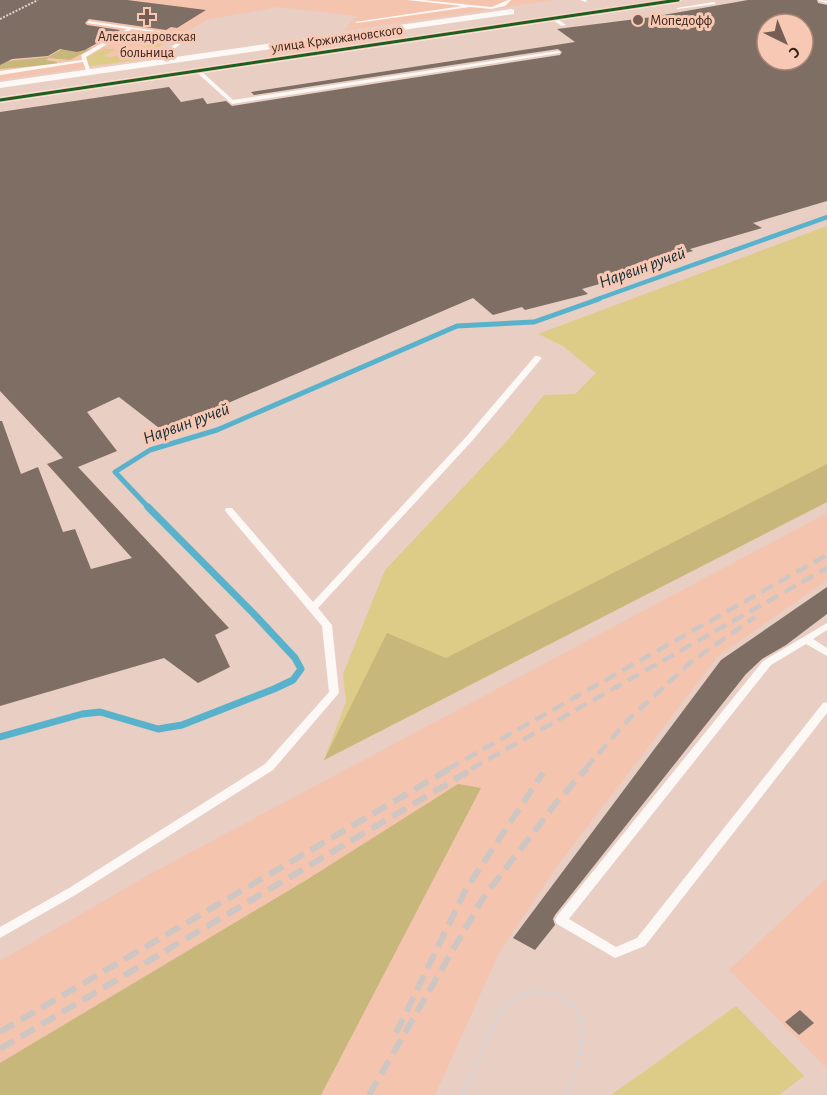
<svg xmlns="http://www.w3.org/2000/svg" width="827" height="1095" font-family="'Alegreya Sans',sans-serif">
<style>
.built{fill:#f4c4af}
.green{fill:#dc8}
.forest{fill:#c7b77a}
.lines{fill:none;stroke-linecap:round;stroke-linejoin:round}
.stream-far2{stroke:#58b2cb;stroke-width:4.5}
.stream-far1{stroke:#58b2cb;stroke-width:5}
.stream{stroke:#58b2cb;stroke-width:7}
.building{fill:#7f6e63;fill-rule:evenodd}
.path-far1{stroke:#dcd3d0;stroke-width:2;stroke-dasharray:2 1.5;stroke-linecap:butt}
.path{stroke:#dcd3d0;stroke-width:5;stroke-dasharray:6 4;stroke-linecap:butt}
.service{fill:#fcf8f6;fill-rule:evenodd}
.minor{fill:#fcf8f6;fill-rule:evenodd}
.rail-far1{stroke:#cdc6c2;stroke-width:4.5;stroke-dasharray:13 7;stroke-linecap:butt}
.rail{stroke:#cdc6c2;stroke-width:6;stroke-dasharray:16 8;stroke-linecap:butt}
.cycleway-casing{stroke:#f7c8b4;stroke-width:5}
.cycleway{stroke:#1b5e20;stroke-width:3}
.poi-dot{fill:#765e54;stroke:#f7c8b4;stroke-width:2}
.labels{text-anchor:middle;stroke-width:6;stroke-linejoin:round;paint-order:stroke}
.far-poi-label{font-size:14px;fill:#382218;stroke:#f7c8b4;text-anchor:start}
.far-street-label{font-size:14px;fill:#382218;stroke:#f7c8b4}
.water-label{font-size:18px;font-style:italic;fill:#132e37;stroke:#f7c8b4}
</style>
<rect width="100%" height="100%" fill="#e8cec3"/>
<!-- built -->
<path class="built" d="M0,0H555L343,31L357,16L279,7L208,19L139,60L0,80Z
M827,513V580L717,657L558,865L499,953L435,1095H0V961L150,874Z
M827,878V1069L729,970Z"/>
<!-- green -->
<path class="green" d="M166,34L176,35L138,60L89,66L86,58L103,49H116L104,56C115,59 118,54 128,51C138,49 143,48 153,43L148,41Z
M827,226V502L324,760L346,702L343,674L385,570L507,441L544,395L575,394L596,373L563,346L538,334Z
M736,1006L804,1076L779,1095H611Z"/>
<!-- forest -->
<path class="forest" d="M64,48L77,52L93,48L70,60L49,58L46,60L57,62V64L0,69V62L48,57Z
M827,464V502L324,760L387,633L446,658Z
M458,784L481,788L321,1095H0V1063L308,879Z"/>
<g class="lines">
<!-- stream-far2 -->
<path class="stream-far2" d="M595,300L827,217"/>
<!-- stream-far1 -->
<path class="stream-far1" d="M149,508L115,472L150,450L217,430L457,326L534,322L599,299"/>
<!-- stream -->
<path class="stream" d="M0,737L82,714L100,712L158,729L182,725L274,689L293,680L301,669L295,658L254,614L148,507"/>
</g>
<!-- building -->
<path class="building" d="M0,0H127L206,10L177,28L171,27L166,30L89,19L85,23L87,25L120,30L85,50L77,52L60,49L48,56L12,59L0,65Z
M748,0H817L818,3L827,5V201L753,223L762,228L690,249L693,251L650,263L652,264L618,273L624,277L582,289L588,294L525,310L522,307L493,315L473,298L163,431L119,397L87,412L117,451L78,467L229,628L215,635L230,667L198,683L164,658L0,706V421H2L21,474L38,467L63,532L75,529L91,569L132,558L47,464L63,458L0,391V112L169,87L181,102L203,98L207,104L226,101L232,106L560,55L562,52L558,49L254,95L251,92L575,42L557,29L652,17ZM767,24H803V60H767Z
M827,587V614L786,645L762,659L746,674L555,915L553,919L555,925L535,950L513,938L721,660Z
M800,1010L814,1023L799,1035L785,1022Z"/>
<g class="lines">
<!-- path-far1 -->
<path class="path-far1" d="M0,19L38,0"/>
<!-- path -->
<path class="path" d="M462,1095L501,1009C526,981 580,989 582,1031C583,1053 573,1075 567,1095"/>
<!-- service -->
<path class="service" d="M407,0H423L491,7C498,5 505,0 511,0L505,6L491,9L470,7L357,23L355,22L462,6Z
M580,0H586L587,1L585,2Z
M819,0L827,1V3L819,1Z
M714,2L716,4L678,9L676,8Z
M553,17H555L566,25L562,26L551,19Z
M89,21L191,36L164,57L163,59L165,62L163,63L158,59L160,55L185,37L132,29L86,57L91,73H87L83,62L0,75V71L82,60L81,55L127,29L87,23Z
M558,51L560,52V53L232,104L195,71L200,70L233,100Z
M535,356H538L542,358L472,441L318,608L332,625L339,693L273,770L77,894L0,938V927L69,888L265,764L329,692L322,626L226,512L225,510L226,508H232L313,602L466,437Z
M827,623V630L813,639L827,648V656L806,644L771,665L569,919L616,947L637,938L823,703L827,702V713L645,946L615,958L557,924L555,920L557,916L763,661Z"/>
<!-- minor -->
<path class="minor" d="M660,0H682L678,3L0,103V97Z
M511,9L514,10V14L0,88V82Z"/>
<!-- rail-far1 -->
<path class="rail-far1" d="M448,769L827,555
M471,769L827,568
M585,769L629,719L691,662L755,617"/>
<!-- rail -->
<path class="rail" d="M0,1032L451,768
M396,1033L466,889L543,773
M0,1049L474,768
M369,1095L483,898L556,803L587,768"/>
<defs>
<path id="cycleway" d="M0,100L678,0"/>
</defs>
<!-- cycleway casing -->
<use href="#cycleway" class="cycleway-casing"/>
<!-- cycleway -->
<use href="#cycleway" class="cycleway"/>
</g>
<!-- markers -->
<g class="poi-dot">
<path d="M144 8h6v6h6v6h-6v6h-6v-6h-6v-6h6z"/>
<circle cx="638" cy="20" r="6"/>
</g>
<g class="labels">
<!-- far-poi labels -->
<g class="far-poi-label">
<text x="650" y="25">Мопедофф</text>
<text x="147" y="41" text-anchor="middle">Александровская<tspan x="147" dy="16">больница</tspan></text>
</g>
<!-- far-street labels -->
<g class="far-street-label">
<text transform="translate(337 38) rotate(-8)" y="5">улица Кржижановского</text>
</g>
<!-- water labels -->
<g class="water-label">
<text transform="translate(642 267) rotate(-20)" y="6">Нарвин ручей</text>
<text transform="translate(186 423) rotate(-20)" y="6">Нарвин ручей</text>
</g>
</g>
<!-- north arrow -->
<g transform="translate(785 42) rotate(137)"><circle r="28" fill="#f7c8b4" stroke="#ab8676" stroke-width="1.5"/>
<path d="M0-4.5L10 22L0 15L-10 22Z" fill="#765e54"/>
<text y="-9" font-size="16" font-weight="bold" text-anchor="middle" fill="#382218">С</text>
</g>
</svg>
